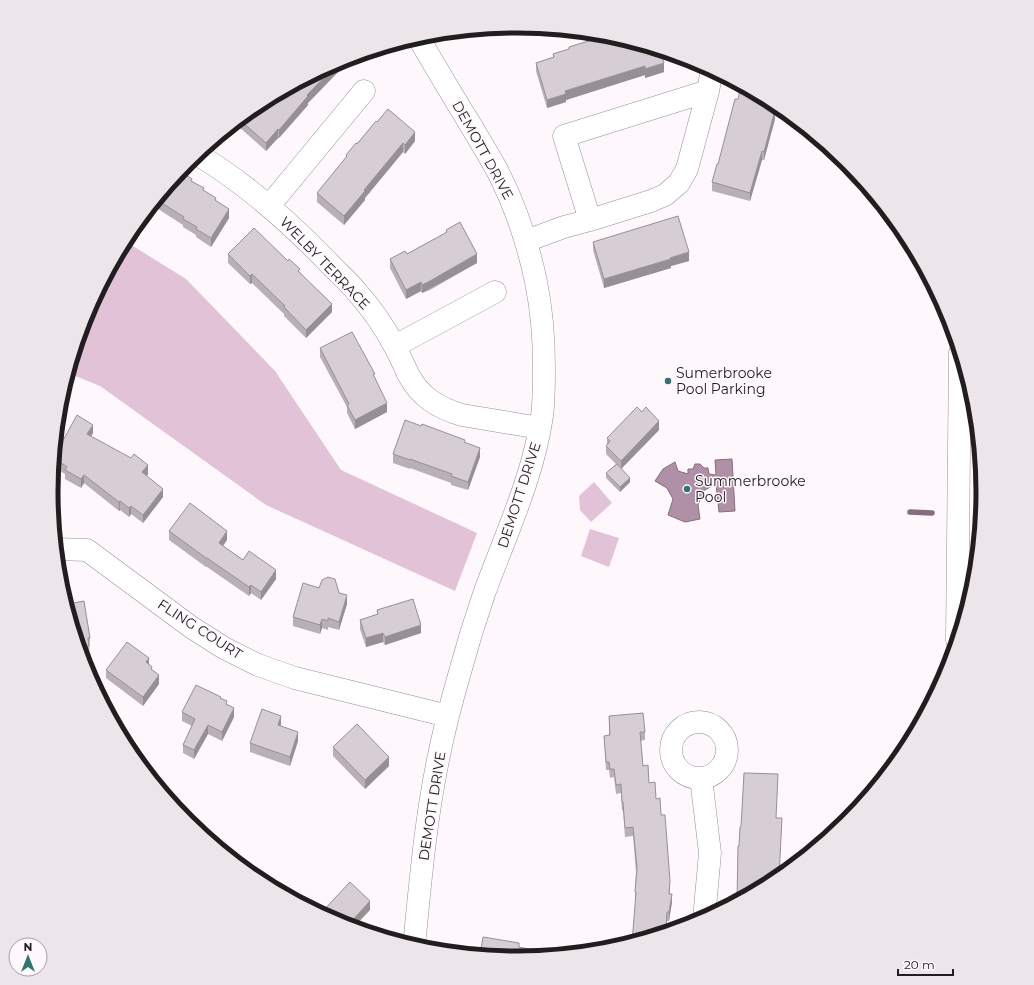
<svg xmlns="http://www.w3.org/2000/svg" width="1034" height="985" font-family="Montserrat,sans-serif">
<style>
.green{fill:#e1c2d7}
.water{fill:#b090a6;stroke:#856e7e}
.lines{fill:none;stroke-linecap:round;stroke-linejoin:round}
.stream{stroke:#856e7e;stroke-width:5.5}
.minor-casing{stroke:#998f96;stroke-width:23}
.highway-casing{stroke:#998f96;stroke-width:23}
.minor{stroke:#fff;stroke-width:22}
.highway{stroke:#fff;stroke-width:22}
.wall{fill:#b9b0b6}
.shaded-wall{fill:#969094}
.building{fill:#d7cdd4;stroke:#969094}
.poi-dot{fill:#2d756f;stroke:#fef7fc;stroke-width:1.5}
.labels{text-anchor:middle;stroke-width:3;stroke-linejoin:round;paint-order:stroke}
.street-label{font-size:14px;fill:#221e20;stroke:#fef7fc}
.poi-label{font-size:14px;fill:#221e20;stroke:#fef7fc;text-anchor:start}
.rim{fill:none;stroke:#221e20;stroke-width:5}
</style>
<rect width="100%" height="100%" fill="#fef7fc"/>
<!-- green -->
<path class="green" d="M125,241L186,279L275,371L341,470L477,533L455,591L266,505L100,386L68,373L86,314Z
M594,482L612,503L591,522L580,510L579,496Z
M590,529L619,538L609,567L581,556Z"/>
<!-- water -->
<path class="water" d="M732,459L735,511L719,512L716,484L703,491L698,505L700,519L685,522L668,515L673,499L667,488L655,481L663,469L675,462L678,471L688,474V469H693L695,464H700L704,468H708L709,474L716,475L715,460Z"/>
<g class="lines">
<!-- stream -->
<path class="stream" d="M910,512L932,513"/>
<defs>
<path id="minor" d="M197,154C245,183 287,220 326,260C336,271 348,281 357,292C372,309 385,328 395,347C400,356 404,365 408,374C420,397 438,408 462,415L540,428
M269,206L364,91
M590,220L564,136L708,91
M526,241L564,227L590,220L651,201L665,195L679,183L687,169L708,91L712,70
M395,346L495,292
M56,549L87,550L191,627L224,648L258,665L295,678L448,716
M671 750a28 28 0 1 1 56 0a28 28 0 1 1-56 0Z
M701,778L710,853L704,919
M414,946C420,886 425,825 437,765C443,734 451,703 460,672C467,646 475,620 484,594C505,536 533,478 542,416C544,401 544,384 544,368C544,340 542,311 536,282C528,243 515,205 497,170C488,154 479,139 470,124C452,95 435,66 418,37"/>
<path id="highway" d="M957,640L960,353"/>
</defs>
<!-- minor casing -->
<use href="#minor" class="minor-casing"/>
<!-- highway casing -->
<use href="#highway" class="highway-casing"/>
<!-- minor -->
<use href="#minor" class="minor"/>
<!-- highway -->
<use href="#highway" class="highway"/>
</g>
<!-- wall -->
<path class="wall" d="M608,35L664,72L645,78V75L566,100V102L547,108L536,71V63L553,57V54L569,49V47Z
M339,71L308,103V105L279,138H278L266,151L239,127V120L258,104Z
M775,110V119L764,160H762L750,201L712,191V182Z
M377,122L415,141L405,154L403,152L365,198V200L344,225L317,202V193L346,159V155Z
M180,171L216,201L229,218L211,247L196,237V235L183,227V225L152,205Z
M446,230L477,263L430,290L422,293L421,291L406,299L390,268V259L407,254L446,233Z
M593,242L689,261L671,266V268L604,288L593,250Z
M228,254L300,272L332,312L306,338L284,316V314L252,283L250,284L228,263Z
M320,348L375,378L387,412L355,429L347,413V407L320,357Z
M659,430L621,469L630,482L620,492L606,478V473L616,464L606,454V446L607,445V438Z
M93,433L91,436L148,474L147,476L163,497L143,523L131,514L129,517L120,510L119,511L84,483L81,488L65,479V474L57,469V464H55V455Z
M465,443L480,457L468,490L451,485V483L410,468V469L393,463V454Z
M169,531L227,540L223,546L243,560L276,579L261,600L251,593L249,596L207,567H206L169,540Z
M319,588L339,593L347,604L339,630L328,627V630L322,628L320,634L293,626V617Z
M68,604L90,638L89,654L81,656L67,607H68Z
M377,610L421,633L385,645L383,642L366,647L360,629V620L377,615Z
M149,664L159,684L143,706L106,678V670Z
M221,698L227,705L234,717L222,741L208,734L194,759L183,753V745L192,726L182,721V712Z
M609,716L645,732V740L640,741L643,766L649,783L656,799L661,815L670,889V894L672,902L669,921H667L635,901V892L636,872L633,836L625,837L623,810L622,811L621,793L616,794L614,777L610,778L609,770H606L604,736L609,735Z
M281,725L280,726L298,741L290,766L250,752V743Z
M333,747L389,766L365,789L333,756Z"/>
<!-- shaded-wall -->
<path class="shaded-wall" d="M339,62V71L308,103V105L279,138V130L307,95Z
M664,63V72L645,78V69Z
M645,66V75L566,100V102L547,108V100L565,91Z
M774,104L776,105L773,118V109Z
M775,110V119L764,160V152Z
M278,129V138L266,151V143Z
M415,132V141L405,154V145Z
M403,143V152L365,198V200L344,225V216L364,190Z
M762,151V160L750,201V193Z
M229,209V218L211,247V238Z
M689,252V261L671,266V268L604,288V279Z
M477,254V263L422,293V285Z
M252,274V283L250,284V276Z
M421,282V291L406,299V290Z
M332,304V312L306,338V330Z
M387,403V412L355,429V420Z
M659,421V430L621,469V461Z
M93,425V433L87,443V434Z
M480,448V457L468,490V482Z
M148,465V474L142,481V472Z
M84,475V483L81,488V479Z
M630,478V482L620,492V487Z
M163,489V497L143,523V515Z
M120,501V510L119,511V502Z
M131,506V514L129,517V508Z
M227,531V540L219,551V543Z
M276,570V579L261,600V592Z
M251,585V593L249,596V587Z
M347,595V604L339,630V622Z
M322,619V628L320,634V625Z
M421,625V633L385,645V637Z
M383,633V642L366,647V638Z
M149,658V667L146,662Z
M159,675V684L143,706V697Z
M234,708V717L222,741V732Z
M281,716V725L278,733V725Z
M208,725V734L194,759V750Z
M298,732V741L290,766V757Z
M389,757V766L365,789V780Z
M672,894V902L669,921V912Z
M370,901V910L353,928L348,926V925Z"/>
<!-- building -->
<path class="building" d="M608,35L660,51L664,63L645,69V66L565,91L566,94L547,100L536,63L554,57L553,54L569,49V47Z
M339,62L307,95L308,96L279,130L278,129L266,143L240,120L258,104Z
M741,86L774,104L773,109L775,110L764,152L762,151L750,193L712,182L717,164H718L735,99H738Z
M388,109L415,132L405,145L403,143L364,190L365,191L344,216L317,193L347,156L346,155L356,143L357,144L376,121L377,122Z
M180,171L192,179L191,181L204,188L203,190L216,198L215,200L229,209L211,238L196,229L197,227L183,219L184,217L157,200Z
M678,216L689,252L670,258L671,259L604,279L593,242Z
M460,222L477,254L430,281L422,285L421,282L406,290L390,259L405,251L407,254L447,232L446,230Z
M254,228L288,261L289,259L300,269L298,271L332,304L306,330L284,307L285,306L252,274L250,276L228,254Z
M352,332L375,374H373L387,403L355,420L347,405L349,404L320,348Z
M637,407L642,412L646,407L659,421L621,461L606,446L610,441L607,438Z
M77,415L93,425L87,434L131,458L134,454L148,465L142,472L163,489L143,515L131,506L129,508L120,501L119,502L84,475L81,479L65,470L67,467L57,460L59,457L55,455Z
M405,420L421,426L422,424L465,440L464,442L480,448L468,482L451,476L452,474L410,459V460L393,454Z
M617,464L630,478L620,487L606,473Z
M190,503L227,531L219,543L243,560L249,551L276,570L261,592L251,585L249,587L207,558H206L169,531Z
M328,577L335,579L339,593L347,595L339,622L328,618V621L322,619L320,625L293,617L303,583L319,588L322,580Z
M413,599L421,625L385,637L383,633L366,638L360,620L378,614L377,610Z
M84,601L90,638H88L89,646L79,648L67,607H68V604Z
M127,642L149,658L146,662L152,667L151,669L159,675L143,697L106,670Z
M196,685L221,697L220,698L227,701L226,704L234,708L222,732L208,725L194,750L183,745L195,719L182,712Z
M262,709L281,716L278,725L298,732L290,757L250,743Z
M643,713L645,732H640L643,766L648,765L649,783L655,782L656,799L660,798L661,815H665L670,881L669,894H672L669,912H667L666,932L632,943L636,892H635L637,868L633,827L625,828L623,802H622L621,784L616,785L614,769H610L609,762H606L604,736L610,735L609,716Z
M357,724L389,757L365,780L333,747Z
M744,773L778,774L776,818H782L779,878L776,880L735,902V900H737L738,846H739L740,827H741Z
M350,882L370,901L348,925L350,927L338,923L320,914Z
M483,937L519,943V947L558,955L517,959L480,955Z"/>
<!-- markers -->
<g class="poi-dot">
<circle cx="668" cy="381" r="4"/>
<circle cx="687" cy="489" r="4"/>
</g>
<g class="labels">
<!-- street labels -->
<g class="street-label">
<text transform="translate(483 150) rotate(61)" y="5">DEMOTT DRIVE</text>
<text transform="translate(325 263) rotate(46)" y="5">WELBY TERRACE</text>
<text transform="translate(519 495) rotate(-72)" y="5">DEMOTT DRIVE</text>
<text transform="translate(200 629) rotate(33)" y="5">FLING COURT</text>
<text transform="translate(432 806) rotate(-81)" y="5">DEMOTT DRIVE</text>
</g>
<!-- poi labels -->
<g class="poi-label">
<text x="676" y="378">Sumerbrooke<tspan x="676" dy="16">Pool Parking</tspan></text>
<text x="695" y="486">Summerbrooke<tspan x="695" dy="16">Pool</tspan></text>
</g>
</g>
<!-- crop -->
<path d="M0 0H1034V985H0ZM58 492a459 459 0 1 1 918 0a459 459 0 1 1-918 0Z" fill="#ece6ea" fill-rule="evenodd"/>
<path class="rim" d="M58 492a459 459 0 1 1 918 0a459 459 0 1 1-918 0Z"/>
<!-- north arrow -->
<g transform="translate(28 957)"><circle r="19" fill="#fef7fc" stroke="#a6a0a4"/>
<path d="M0-3L7 15L0 10L-7 15Z" fill="#2d756f"/>
<text y="-6" font-size="11" font-weight="bold" text-anchor="middle" fill="#221e20">N</text>
</g>
<!-- scale -->
<path d="M898 969v6h55v-6" fill="none" stroke="#221e20" stroke-width="2"/>
<text x="904" y="969" font-size="12" fill="#221e20" stroke="#fef7fc" stroke-width="3" paint-order="stroke">20 m</text>
</svg>
